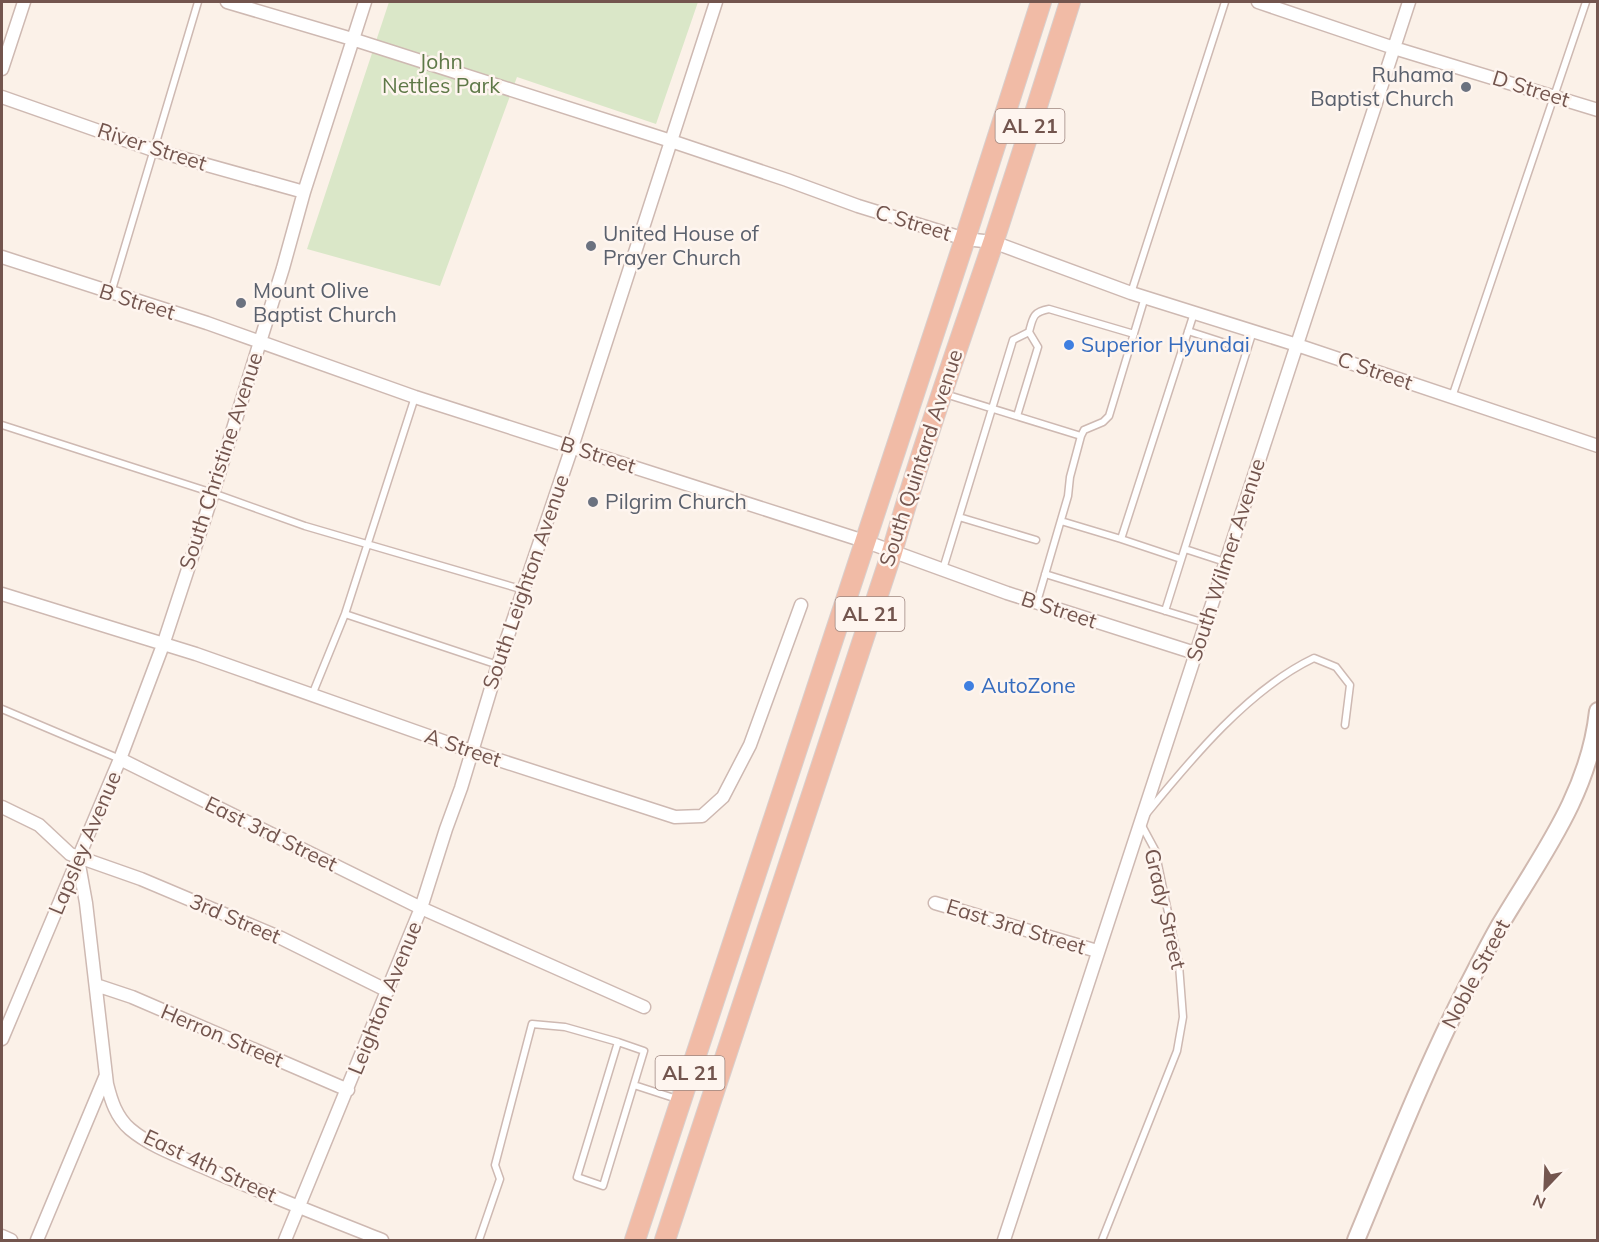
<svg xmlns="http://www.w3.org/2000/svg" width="1599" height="1242" font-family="Mulish,sans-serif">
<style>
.green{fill:#dae7c8}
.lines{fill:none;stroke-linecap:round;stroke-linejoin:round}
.service-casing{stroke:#ceb9b2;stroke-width:9}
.minor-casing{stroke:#ceb9b2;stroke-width:15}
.secondary-casing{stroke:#d0b9b0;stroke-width:20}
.trunk-casing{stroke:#d8cfcd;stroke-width:22}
.service{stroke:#fff;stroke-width:6}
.minor{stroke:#fff;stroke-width:12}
.secondary{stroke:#fff;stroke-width:16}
.trunk{stroke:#f1bba6;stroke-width:20}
.worship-dot{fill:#6b7280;stroke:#fef5ef;stroke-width:2}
.shop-dot{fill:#3f7fe0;stroke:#fef5ef;stroke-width:2}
.labels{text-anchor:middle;stroke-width:5;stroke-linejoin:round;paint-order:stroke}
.shield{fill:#fef5ef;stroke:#9d857e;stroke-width:1.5}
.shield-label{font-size:20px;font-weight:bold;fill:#73554e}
.park-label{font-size:21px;fill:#5e7847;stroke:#fef5ef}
.worship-label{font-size:21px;fill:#5b616d;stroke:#fef5ef;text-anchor:start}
.street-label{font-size:21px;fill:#73554e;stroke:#fef5ef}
.shop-label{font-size:21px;fill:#366cbe;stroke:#fef5ef;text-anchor:start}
</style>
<rect width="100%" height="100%" fill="#fbf1e8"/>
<!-- green -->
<path class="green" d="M389,2H698L656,124L517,77L440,286L307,249Z"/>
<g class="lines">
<defs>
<path id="service" d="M111,293L198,2
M1131,293L1225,2
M1188,331L1247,350
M945,394L1081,436L1084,430L1103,422L1109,416L1145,297
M1452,397L1586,2
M1017,416L1038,347L1029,332
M2,425L213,493L305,526L524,590
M959,517L1036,540
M1061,521L1121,539L1194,313
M1121,539L1181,559
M1185,549L1225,562
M943,569L1013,340L1029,332C1033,317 1033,312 1049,309L1134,334
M1045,574L1205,623
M1037,602L1068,496L1070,477L1081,436
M1165,611L1253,331
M345,614L498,665
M312,695L345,614L415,397
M2,709L120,759
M1147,813C1192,758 1249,689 1314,658L1336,667L1350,685L1345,725
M618,1042L644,1051L603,1186L577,1177Z
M634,1085L677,1099
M479,1240L500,1179L495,1165L532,1024L565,1027L618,1042
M1102,1240L1177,1051L1183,1017L1179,965L1155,850L1141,824"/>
<path id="minor" d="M227,2L352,39L671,141L787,180L858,206L965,239L993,242L1131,293L1297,345L1598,446
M1258,2L1394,48L1598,110
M2,69L24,2
M2,97L153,150L304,192
M2,257L207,323L415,397L864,541L1007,593L1195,653
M2,594L196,654L471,751L675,817L702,816L723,797L750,745L801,605
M120,759L421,908L644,1007
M2,807L39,825L70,854L141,879L281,938L388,991
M78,859L86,903L107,1084C111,1100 116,1117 130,1129C150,1146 178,1156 203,1167C262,1193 322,1216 382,1240
M935,903L1097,951
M96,985L132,997L348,1090
M2,1039L120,759L163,645L213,493L283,268L304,192L365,2
M2,1236L11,1240
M37,1240L106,1075
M285,1240L421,908L446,829L461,788L498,665L572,447L716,2
M1004,1240L1409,2"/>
<path id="secondary" d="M1356,1240C1391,1156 1424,1071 1466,989C1477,968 1488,946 1500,925C1541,856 1589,794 1598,711"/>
<path id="trunk" d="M635,1240L965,239L1041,2
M665,1240L892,552C922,447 959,344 994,240C1020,161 1045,81 1070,2"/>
</defs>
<!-- service casing -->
<use href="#service" class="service-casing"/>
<!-- minor casing -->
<use href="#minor" class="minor-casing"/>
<!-- secondary casing -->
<use href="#secondary" class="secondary-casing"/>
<!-- trunk casing -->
<use href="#trunk" class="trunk-casing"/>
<!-- service -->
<use href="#service" class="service"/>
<!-- minor -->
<use href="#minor" class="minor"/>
<!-- secondary -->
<use href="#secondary" class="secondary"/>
<!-- trunk -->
<use href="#trunk" class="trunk"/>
</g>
<!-- markers -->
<g class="worship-dot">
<circle cx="1466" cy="87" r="6"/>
<circle cx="591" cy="246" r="6"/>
<circle cx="241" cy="303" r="6"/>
<circle cx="593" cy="502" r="6"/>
</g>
<g class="shop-dot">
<circle cx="1069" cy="345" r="6"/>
<circle cx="969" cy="686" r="6"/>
</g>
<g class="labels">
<!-- shield labels -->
<g class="shield">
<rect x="995.5" y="109" width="69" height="34" rx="4.5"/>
<rect x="835.5" y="597" width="69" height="34" rx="4.5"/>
<rect x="655.5" y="1056" width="69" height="34" rx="4.5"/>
</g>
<g class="shield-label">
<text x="1030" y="133">AL 21</text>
<text x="870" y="621">AL 21</text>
<text x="690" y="1080">AL 21</text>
</g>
<!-- park labels -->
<g class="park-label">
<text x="441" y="69">John<tspan x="441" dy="24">Nettles Park</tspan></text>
</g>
<!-- worship labels -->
<g class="worship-label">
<text x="1454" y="82" text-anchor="end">Ruhama<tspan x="1454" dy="24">Baptist Church</tspan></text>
<text x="603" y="241">United House of<tspan x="603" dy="24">Prayer Church</tspan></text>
<text x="253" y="298">Mount Olive<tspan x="253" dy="24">Baptist Church</tspan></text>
<text x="605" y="509">Pilgrim Church</text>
</g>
<!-- street labels -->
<g class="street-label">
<text transform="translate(1531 89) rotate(17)" y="7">D Street</text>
<text transform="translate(152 147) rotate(18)" y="7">River Street</text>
<text transform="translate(913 223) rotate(17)" y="7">C Street</text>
<text transform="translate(137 302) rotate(17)" y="7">B Street</text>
<text transform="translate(1375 371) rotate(19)" y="7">C Street</text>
<text transform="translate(598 455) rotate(18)" y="7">B Street</text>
<text transform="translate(921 458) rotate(-72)" y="7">South Quintard Avenue</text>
<text transform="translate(221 461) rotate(-72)" y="7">South Christine Avenue</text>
<text transform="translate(1226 560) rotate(-72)" y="7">South Wilmer Avenue</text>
<text transform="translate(526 582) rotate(-71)" y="7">South Leighton Avenue</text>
<text transform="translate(1059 610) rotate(18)" y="7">B Street</text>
<text transform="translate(463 748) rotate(19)" y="7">A Street</text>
<text transform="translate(271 834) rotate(26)" y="7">East 3rd Street</text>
<text transform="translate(85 843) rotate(-67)" y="7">Lapsley Avenue</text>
<text transform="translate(1165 909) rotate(77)" y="7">Grady Street</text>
<text transform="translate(235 919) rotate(23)" y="7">3rd Street</text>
<text transform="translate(1016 927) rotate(17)" y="7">East 3rd Street</text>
<text transform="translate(1476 974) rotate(-62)" y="7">Noble Street</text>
<text transform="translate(385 998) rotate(-68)" y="7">Leighton Avenue</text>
<text transform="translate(222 1036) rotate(23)" y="7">Herron Street</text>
<text transform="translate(210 1166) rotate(25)" y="7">East 4th Street</text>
</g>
<!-- shop labels -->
<g class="shop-label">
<text x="1081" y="352">Superior Hyundai</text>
<text x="981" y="693">AutoZone</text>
</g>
</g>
<!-- border -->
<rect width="1599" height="1242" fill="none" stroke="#73554e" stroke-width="6"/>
<!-- north arrow -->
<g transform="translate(1545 1188) rotate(203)" stroke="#fef5ef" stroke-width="4.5" paint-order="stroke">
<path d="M0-4.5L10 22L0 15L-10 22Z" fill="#73554e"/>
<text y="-9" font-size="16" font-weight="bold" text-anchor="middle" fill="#73554e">N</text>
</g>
</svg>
